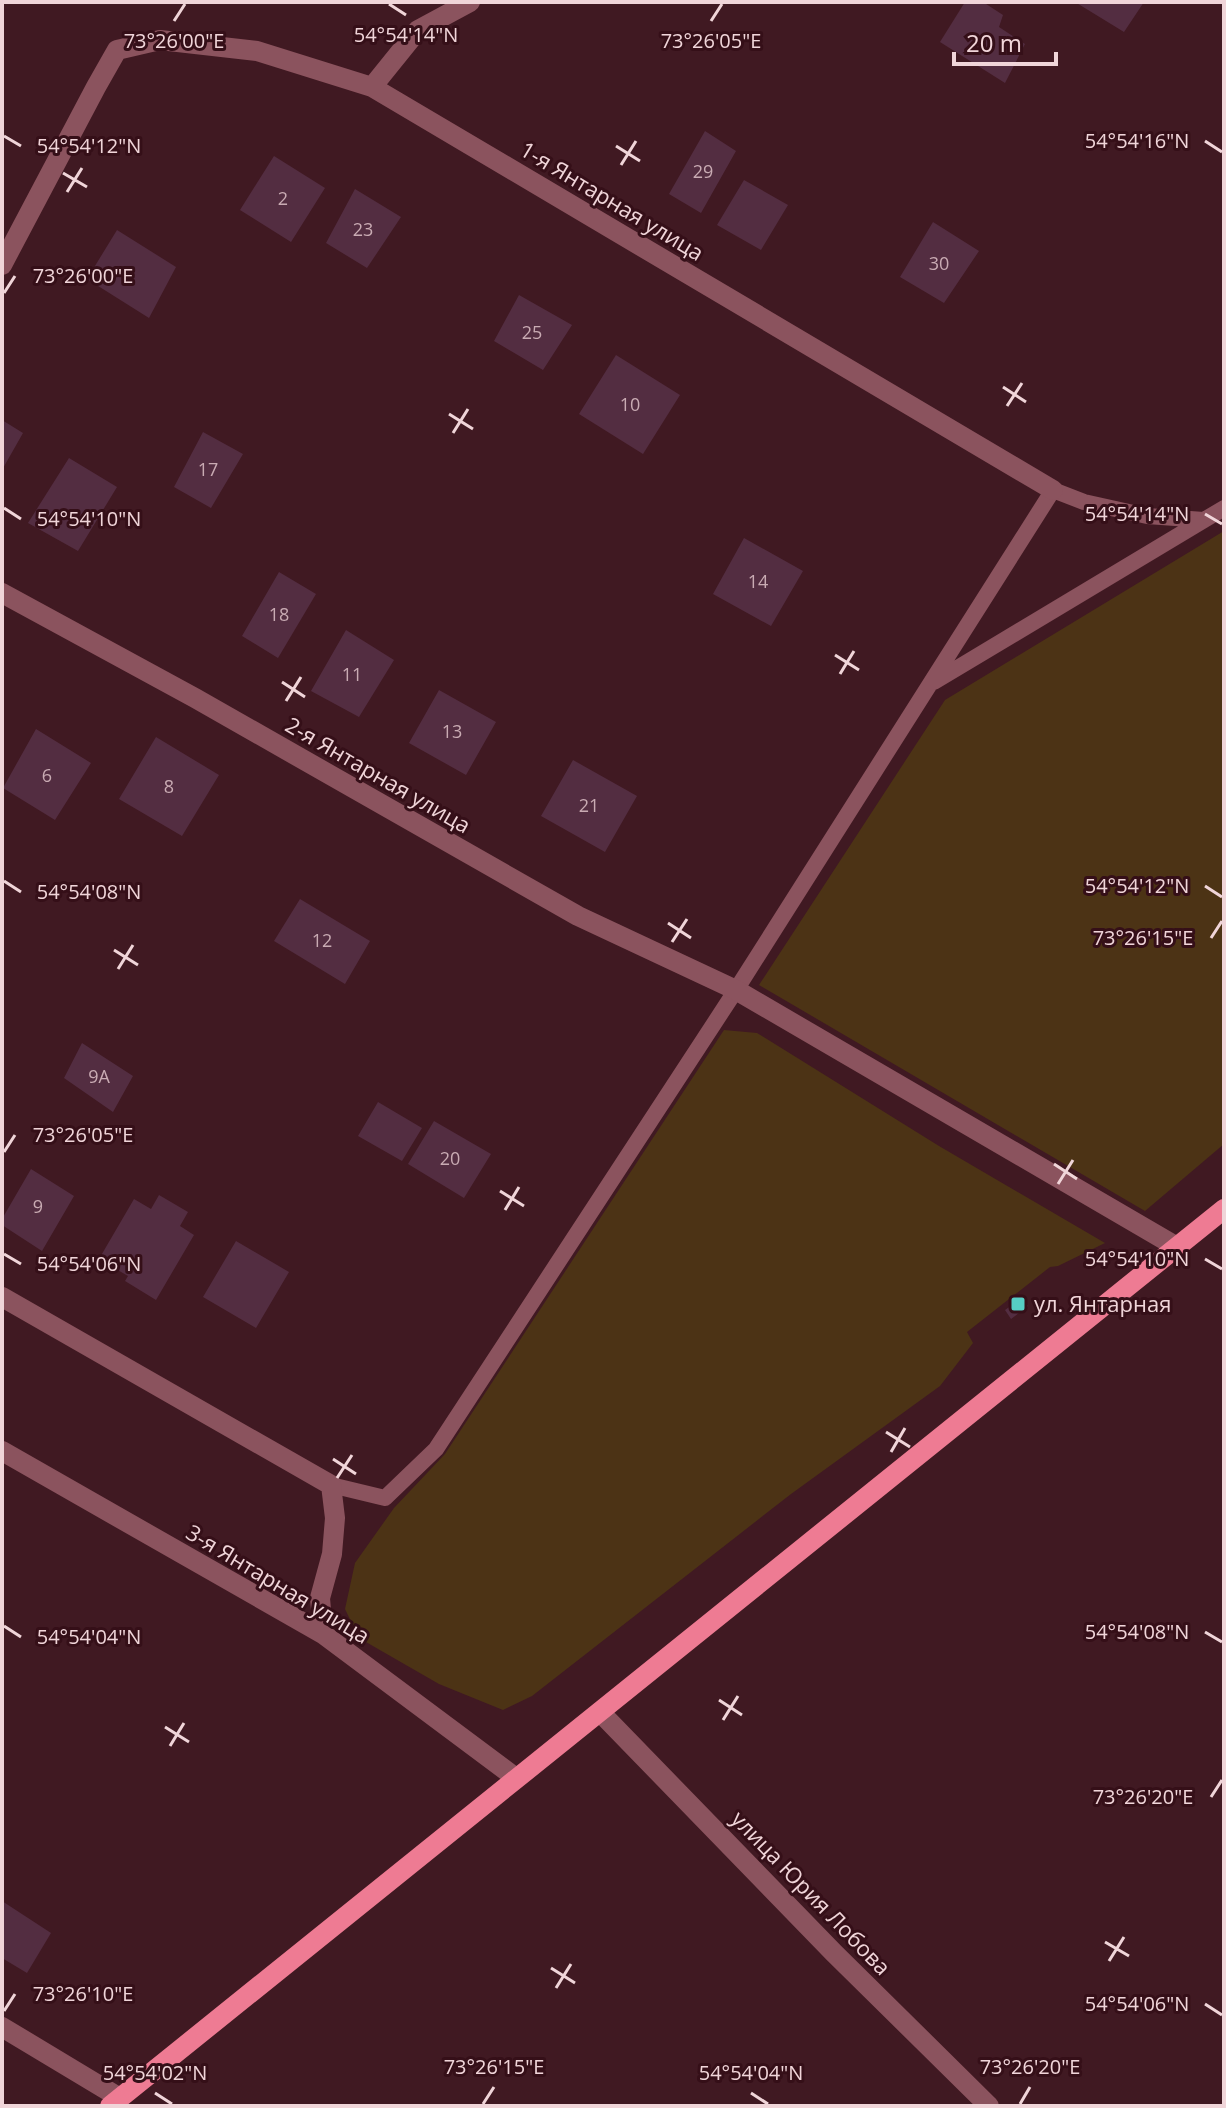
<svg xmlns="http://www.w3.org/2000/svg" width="1226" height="2108" font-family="'Open Sans',sans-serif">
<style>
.green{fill:#4c3315}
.building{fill:#532d41}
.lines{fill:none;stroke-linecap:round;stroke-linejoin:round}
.service{stroke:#8b535e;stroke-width:16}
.minor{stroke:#8b535e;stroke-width:20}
.primary{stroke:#ee7b93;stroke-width:20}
.ticks{fill:none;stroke:#f0d5d9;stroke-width:3}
.poi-dot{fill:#56cec4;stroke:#350f18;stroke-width:3}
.labels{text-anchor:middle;stroke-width:6;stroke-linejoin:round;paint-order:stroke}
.number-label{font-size:18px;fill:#c9abb3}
.street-label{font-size:22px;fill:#f0d5d9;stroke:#350f18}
.poi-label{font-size:22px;fill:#f0d5d9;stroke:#350f18;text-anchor:start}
.ticks-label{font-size:20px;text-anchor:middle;fill:#f0d5d9;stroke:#350f18;stroke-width:6;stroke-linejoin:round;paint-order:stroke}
</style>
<rect width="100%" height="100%" fill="#401922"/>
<!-- green -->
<path class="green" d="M1224,531V1144L1145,1211L759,985L945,700Z
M724,1030L757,1033L939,1146L1105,1243L1058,1266L1050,1267L967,1332L973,1343L940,1386L791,1494L532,1696L503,1710L439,1684L359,1638L345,1609L355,1563L394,1508L445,1454Z"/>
<!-- building -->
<path class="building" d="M965,2H983L1003,15L999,27L1025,44L1005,83L940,42Z
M1075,2H1144L1124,32Z
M705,131L736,151L701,213L669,194Z
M274,156L325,188L291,242L240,210Z
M744,180L788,205L761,250L717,225Z
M355,189L401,217L367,268L326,243Z
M933,222L979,251L944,303L900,277Z
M117,230L176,267L149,318L87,279Z
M519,295L572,325L543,370L494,341Z
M616,355L680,395L643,454L579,414Z
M2,420L23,433L2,470Z
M203,432L243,454L211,508L174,487Z
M69,458L117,487L78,551L28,523Z
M744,538L803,571L771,626L713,594Z
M279,572L316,594L278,658L242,636Z
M346,630L394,660L359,717L311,691Z
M439,690L496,722L466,775L409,743Z
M36,729L91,763L55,820L3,788Z
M156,737L219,775L182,836L119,799Z
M573,760L637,796L605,852L541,816Z
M300,899L370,941L345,984L274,941Z
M82,1043L133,1076L113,1112L64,1078Z
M378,1102L422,1128L402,1161L358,1136Z
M434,1121L491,1154L464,1198L408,1164Z
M31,1169L74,1196L42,1251L2,1225V1219Z
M159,1195L188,1212L180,1226L194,1235L156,1300L125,1281L128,1276L99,1259L134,1199L151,1209Z
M236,1241L289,1272L256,1328L203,1297Z
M1022,1298L1028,1306L1011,1319L1005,1310Z
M2,1901L51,1933L27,1973L2,1958Z"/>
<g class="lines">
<!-- service -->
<path class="service" d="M934,682L1224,508
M331,1485L385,1498L436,1449L736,990L1053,490L1084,502L1147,516L1204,520"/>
<!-- minor -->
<path class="minor" d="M372,87L418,30L470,2
M2,265L96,87L117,50L160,40L257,51L372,87L1053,490
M2,593L195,698L578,916L736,990L1177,1247
M2,1297L331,1485L335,1518L332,1554L320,1598L323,1634
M2,1451L323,1634L516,1778
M600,1712L834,1953L989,2106
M2,2027L120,2098"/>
<!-- primary -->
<path class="primary" d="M110,2106L1224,1209"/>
</g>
<!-- ticks -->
<path class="ticks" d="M389,4L406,15M174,21L185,4M711,21L722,4M4,136L21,146M1205,141L1222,152M616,146L640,161M621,165L636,141M63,173L87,187M67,192L82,168M4,293L15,276M1003,387L1026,402M1007,406L1022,383M449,414L473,429M453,433L468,409M4,508L21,519M1205,514L1222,524M835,655L859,670M840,674L854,651M282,682L305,697M286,701L301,677M4,881L21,892M1205,886L1222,897M668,923L691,938M1211,938L1222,921M672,942L687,919M114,950L138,965M118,969L133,945M4,1152L15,1135M1054,1164L1077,1179M1058,1184L1073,1160M500,1191L524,1206M505,1210L519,1187M4,1254L21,1264M1205,1259L1222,1269M886,1432L910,1447M891,1452L905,1428M333,1459L356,1474M337,1478L352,1455M4,1626L21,1637M1205,1632L1222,1642M719,1700L742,1715M723,1720L738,1696M165,1727L189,1742M170,1746L184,1723M1211,1797L1222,1780M1105,1942L1129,1956M1109,1961L1124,1937M551,1968L575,1983M556,1988L571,1964M1205,2004L1222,2015M4,2011L15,1994M155,2093L172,2104M751,2093L768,2104M483,2104L494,2087M1020,2104L1030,2087"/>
<!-- markers -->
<rect class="poi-dot" x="1010" y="1296" width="16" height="16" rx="4"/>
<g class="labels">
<!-- number labels -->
<g class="number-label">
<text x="703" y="178">29</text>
<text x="283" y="205">2</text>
<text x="363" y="236">23</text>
<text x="939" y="270">30</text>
<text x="532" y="339">25</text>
<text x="630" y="411">10</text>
<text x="208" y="476">17</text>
<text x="758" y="588">14</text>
<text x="279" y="621">18</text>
<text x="352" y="681">11</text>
<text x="452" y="738">13</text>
<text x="47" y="782">6</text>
<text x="169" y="793">8</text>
<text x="589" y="812">21</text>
<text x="322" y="947">12</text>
<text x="99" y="1083">9А</text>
<text x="450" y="1165">20</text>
<text x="38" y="1213">9</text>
</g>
<!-- street labels -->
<g class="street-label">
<text transform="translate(612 201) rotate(31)" y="8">1-я Янтарная улица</text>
<text transform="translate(378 775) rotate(30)" y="8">2-я Янтарная улица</text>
<text transform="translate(278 1584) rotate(31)" y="8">3-я Янтарная улица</text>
<text transform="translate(811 1893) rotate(46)" y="8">улица Юрия Лобова</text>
</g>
<!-- poi labels -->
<g class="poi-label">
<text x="1034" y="1312">ул. Янтарная</text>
</g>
</g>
<g class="ticks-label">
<text x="406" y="42">54°54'14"N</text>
<text x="174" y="48">73°26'00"E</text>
<text x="711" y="48">73°26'05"E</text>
<text x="1137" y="148">54°54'16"N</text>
<text x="89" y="153">54°54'12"N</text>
<text x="83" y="283">73°26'00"E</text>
<text x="1137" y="521">54°54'14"N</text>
<text x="89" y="526">54°54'10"N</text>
<text x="1137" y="893">54°54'12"N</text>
<text x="89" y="899">54°54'08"N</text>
<text x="1143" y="945">73°26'15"E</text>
<text x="83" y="1142">73°26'05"E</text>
<text x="1137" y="1266">54°54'10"N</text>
<text x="89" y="1271">54°54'06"N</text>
<text x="1137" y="1639">54°54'08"N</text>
<text x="89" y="1644">54°54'04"N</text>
<text x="1143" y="1804">73°26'20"E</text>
<text x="83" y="2001">73°26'10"E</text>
<text x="1137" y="2011">54°54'06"N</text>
<text x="494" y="2074">73°26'15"E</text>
<text x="1030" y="2074">73°26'20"E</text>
<text x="155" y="2080">54°54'02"N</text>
<text x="751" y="2080">54°54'04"N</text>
</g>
<!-- border -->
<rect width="1226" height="2108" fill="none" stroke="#f0d5d9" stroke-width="8"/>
<!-- scale -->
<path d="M954 52v12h102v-12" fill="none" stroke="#f0d5d9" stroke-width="4"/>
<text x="966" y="52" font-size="24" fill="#f0d5d9" stroke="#350f18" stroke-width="6" paint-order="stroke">20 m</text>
</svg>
